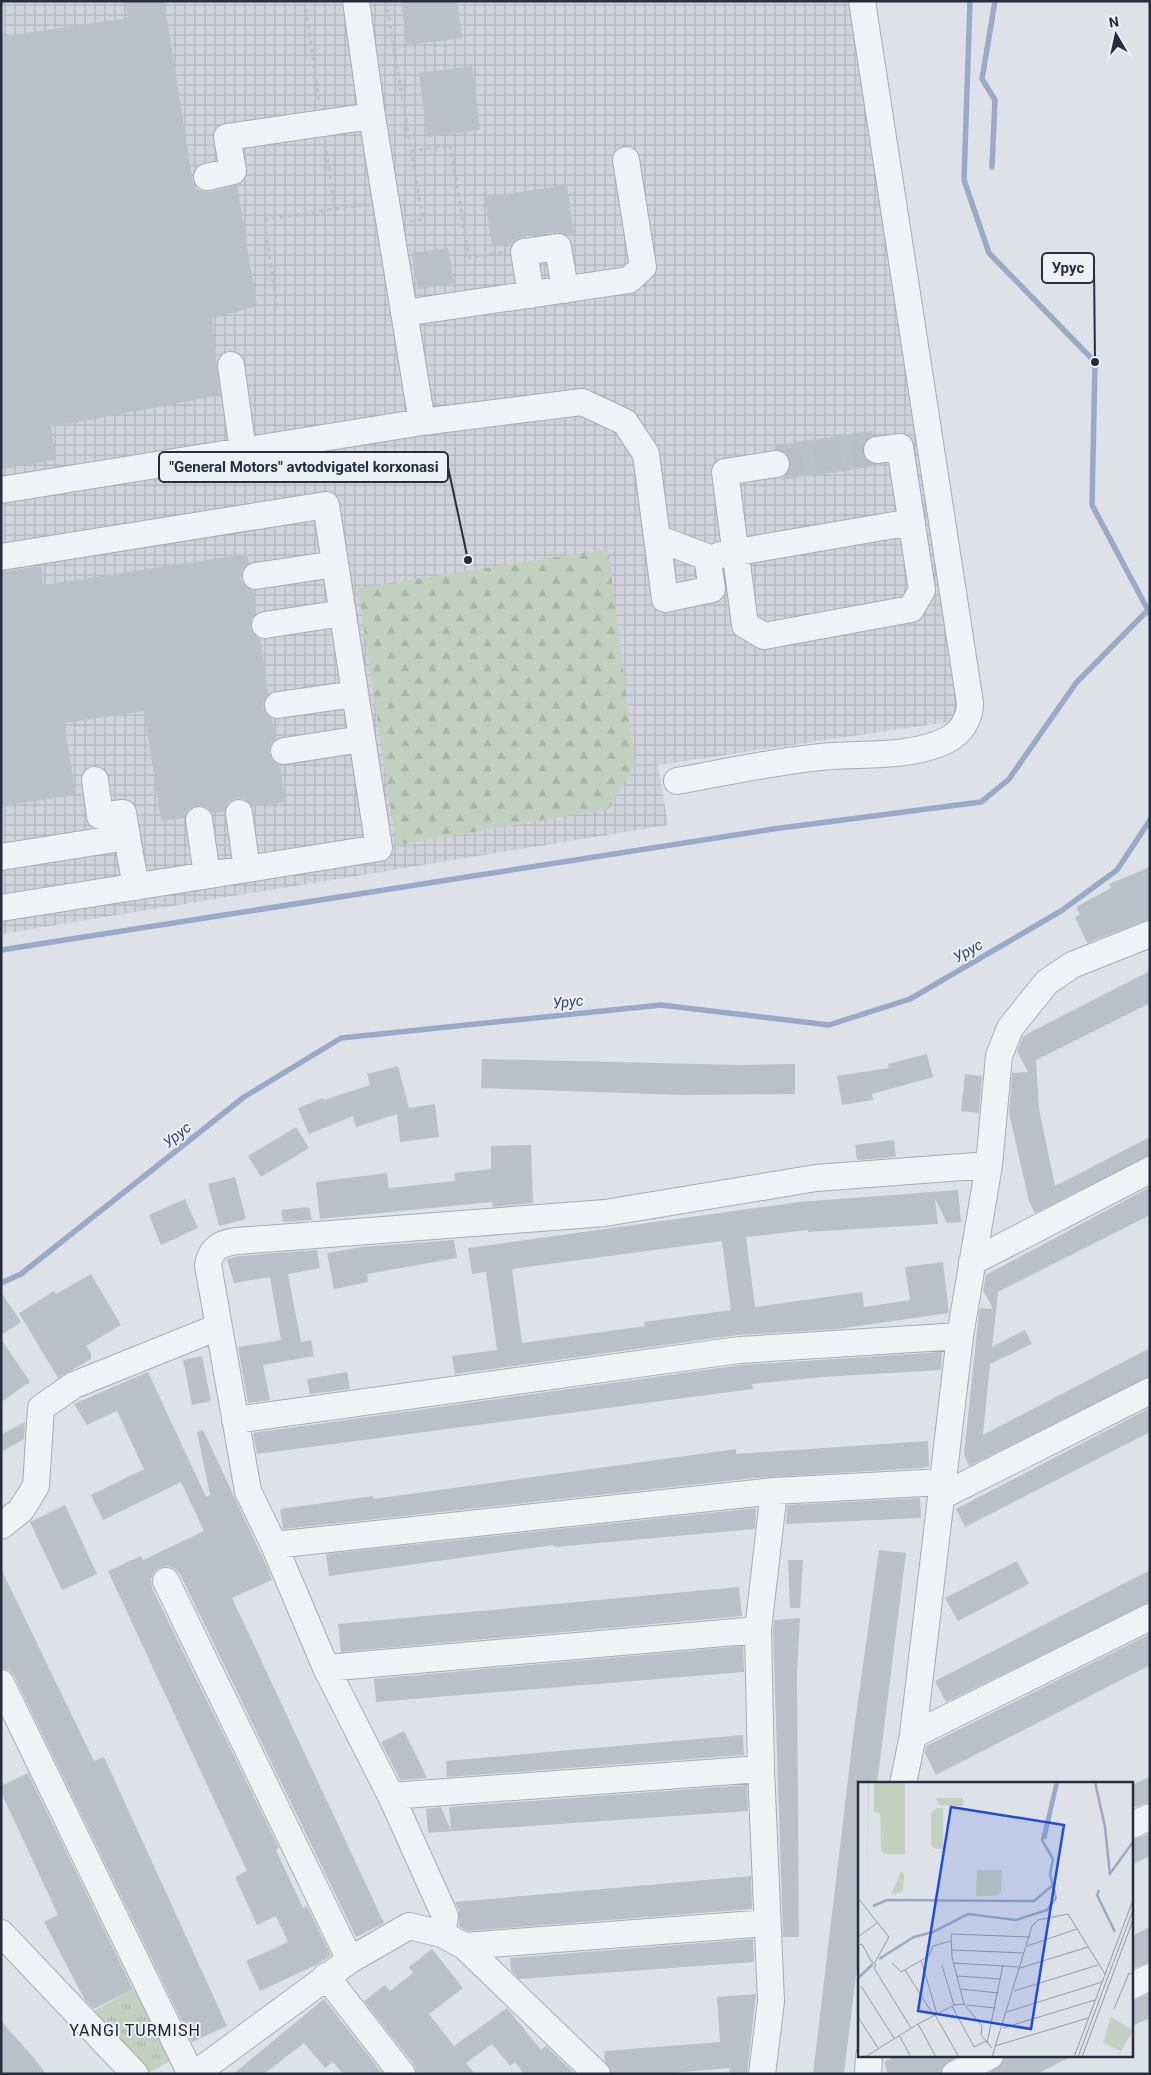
<svg xmlns="http://www.w3.org/2000/svg" width="1151" height="2075" font-family="Roboto,sans-serif">
<style>
.industrial{fill:url(#industrial-grid)}
.grass{fill:url(#grass-tufts)}
.forest{fill:url(#forest-firs)}
.lines{fill:none;stroke-linecap:round;stroke-linejoin:round}
.stream{stroke:#99aac8;stroke-width:5.5}
.building{fill:#bbbfca;fill-rule:evenodd}
.minor-tunnel{stroke:#b9bdc6;stroke-width:26;stroke-dasharray:26 13;stroke-linecap:butt}
.minor-casing{stroke:#a7abb5;stroke-width:28}
.path{stroke:#bcbfc6;stroke-width:3;stroke-dasharray:4 4;stroke-linecap:butt}
.minor{stroke:#f1f2f6;stroke-width:26}
.labels{text-anchor:middle;stroke-width:4;stroke-linejoin:round;paint-order:stroke}
.water-label{font-size:15px;font-style:italic;fill:#324772;stroke:#edf0f5}
.quarter-label{font-size:16px;letter-spacing:1px;fill:#1a1e2f;stroke:#edf0f5}
.inset-river{fill:none;stroke:#99aac8;stroke-width:2.5}
.inset-road{fill:none;stroke:#9599a4;stroke-width:1}
.view{fill:#1d4ed8;fill-opacity:0.15;stroke:#1d4ed8;stroke-width:2.5}
.inset-edge{fill:none;stroke:#272d3e;stroke-width:2.5}
.leader{fill:none;stroke:#272d3e;stroke-width:2}
.callout-dot{fill:#272d3e;stroke:#edf0f5;stroke-width:2}
.callout{fill:#edf0f5;stroke:#272d3e;stroke-width:2}
.callout-label{font-size:15px;text-anchor:middle;font-weight:bold;fill:#272d3e}
</style>
<defs>
<pattern id="industrial-grid" width="8" height="8" patternUnits="userSpaceOnUse" patternTransform="scale(1.25)"><rect width="8" height="8" fill="#d0d3dc"/><path d="M0 4h8M4 0v8" fill="none" stroke="#b3b5be"/></pattern>
<pattern id="grass-tufts" width="24" height="20" patternUnits="userSpaceOnUse" patternTransform="scale(1.25)"><rect width="24" height="20" fill="#c2d1bf"/><path d="M3 7l-1-3M5 7V3M7 7l1-3M15 17l-1-3M17 17v-4M19 17l1-3" fill="none" stroke="#a7b4a5"/></pattern>
<pattern id="forest-firs" width="22" height="20" patternUnits="userSpaceOnUse" patternTransform="scale(1.25)"><rect width="22" height="20" fill="#c2d1bf"/><path d="M5 1l3.5 6h-7zM16 11l3.5 6h-7z" fill="#a7b4a5"/></pattern>
</defs>
<rect width="100%" height="100%" fill="#dee1e8"/>
<!-- industrial -->
<path class="industrial" d="M1,1H851L958,715L948,722L658,765L668,825L1,934Z"/>
<!-- grass -->
<path class="grass" d="M135,1988L170,2061L150,2072L89,2014Z"/>
<!-- forest -->
<path class="forest" d="M608,549L635,765L608,809L396,845L358,588Z"/>
<g class="lines">
<!-- stream -->
<path class="stream" d="M970,1L964,180L989,253L1095,362L1092,505L1150,614
M992,167L995,100L982,79L995,1
M1,950L773,829L981,802L1009,779L1076,683L1148,610
M1,1283L21,1274L244,1097L341,1038L661,1005L829,1025L910,999L1061,911L1117,870L1150,820"/>
</g>
<!-- building -->
<path class="building" d="M126,1H164L194,189L210,192L237,185L257,306L212,318L220,395L51,427L56,460L1,469V37L128,18Z
M401,1H457L462,38L407,45Z
M472,66L480,130L427,137L419,73Z
M567,185L574,234L566,235L556,232L522,237L513,243L492,246L485,197Z
M448,248L454,283L418,289L412,253Z
M872,431V436L863,444L862,452L865,459L877,466L781,480L790,470L791,462L787,454L776,449L775,445Z
M247,554L249,563L242,570L241,579L245,586L253,590L256,613L251,619L250,627L254,635L260,639L268,693L264,700L263,708L267,715L272,719L275,739L270,745L269,753L273,761L280,765L285,802L252,807L245,799L236,798L229,802L225,812L212,813L205,806L196,805L189,809L185,818L161,821L144,711L64,723L76,795L1,806V572L41,566L43,585Z
M1150,867V919L1087,943L1075,917L1080,914L1076,907L1111,888L1109,884Z
M1150,971V1003L1036,1060L1039,1109L1055,1186L1150,1137V1155L1035,1213L1029,1201L1009,1113L1012,1073L1028,1072L1017,1051L1023,1036Z
M927,1054L933,1077L872,1094L873,1100L842,1105L837,1076L889,1068L888,1064Z
M482,1059L741,1065L795,1064V1094L683,1095L481,1088Z
M398,1066L409,1108L435,1104L439,1137L400,1142L397,1114L356,1127L353,1116L309,1134L298,1108L323,1098L324,1100L370,1085L367,1074Z
M965,1074L982,1076L979,1113L961,1111Z
M296,1127L309,1148L261,1177L248,1156Z
M894,1140L896,1157L857,1160L855,1145Z
M531,1145L533,1203L493,1207L492,1202L320,1219L316,1182L387,1173L389,1188L455,1181L454,1173L491,1169V1146Z
M235,1177L246,1219L219,1226L208,1184Z
M1150,1187V1215L998,1292L992,1347L1025,1330L1032,1344L990,1364L983,1435L1150,1348V1376L969,1466L964,1455L979,1312L980,1308L993,1309L983,1290L986,1275Z
M958,1190L961,1222L947,1223L935,1199L938,1224L808,1232V1230L746,1237L755,1307L862,1292L864,1307L910,1300L905,1267L943,1262L949,1313L837,1329L737,1335L455,1374L452,1356L497,1350L486,1272L472,1274L468,1248L799,1202ZM722,1241L731,1310L644,1322L645,1326L522,1343L512,1269Z
M185,1199L198,1228L161,1245L149,1215Z
M309,1207L312,1220L283,1222L281,1210Z
M454,1240L457,1258L367,1274L368,1282L334,1289L327,1253L362,1247Z
M317,1250L320,1268L288,1274L301,1342L311,1340L314,1356L263,1365L270,1400L248,1403L238,1347L281,1340L270,1277L234,1283L227,1259L239,1256Z
M91,1274L121,1325L86,1346L91,1353V1359L58,1378L19,1313L54,1291L56,1294Z
M1,1292L21,1322L1,1335Z
M1,1339L30,1382L1,1402Z
M942,1352L941,1370L823,1377L752,1384L753,1389L257,1454L253,1433L741,1365Z
M202,1356L211,1401L192,1405L183,1360Z
M148,1372L206,1497L210,1495L197,1432L203,1430L268,1569L272,1580L232,1598L384,1923L356,1937L180,1574L175,1569L168,1566L159,1568L154,1572L151,1579L152,1588L279,1848L276,1850L303,1908L307,1906L331,1955L316,1965L260,1991L246,1961L288,1942L276,1916L257,1925L235,1877L247,1871L108,1571L141,1556L143,1560L204,1531L181,1482L103,1520L91,1495L144,1469L117,1411L87,1425L74,1404Z
M347,1372L350,1389L310,1394L307,1379Z
M1150,1408V1432L965,1527L956,1509Z
M25,1422L24,1439L1,1452V1435Z
M928,1441L929,1467L919,1468L754,1478L283,1529L280,1509L373,1496V1499L736,1449V1454Z
M920,1498L921,1518L786,1524L787,1505Z
M65,1505L97,1574L62,1590L30,1522Z
M756,1508L755,1529L554,1547V1545L329,1576L326,1554Z
M879,1550L906,1553L877,1784H860V1942L844,2074H813L853,1737Z
M788,1560H803L800,1608H790Z
M1017,1561L1029,1584L958,1621L945,1598Z
M1,1569L94,1761L104,1757L227,2026L192,2042L14,1676L9,1670L1,1668Z
M1150,1570V1602L946,1702L935,1681Z
M739,1587L742,1616L341,1652L338,1624Z
M800,1618L797,1674L799,1937H783L773,1631L774,1620Z
M1150,1634V1665L936,1775L925,1753L926,1746Z
M743,1646L744,1672L376,1702L374,1679Z
M404,1731L427,1778L400,1780L381,1742Z
M743,1735L744,1755L447,1777L446,1761Z
M28,1773L133,1989L94,2009L85,2000L44,1922L58,1915L1,1792V1786Z
M1150,1777V1802L1132,1808V1785Z
M747,1785L748,1811L428,1833L426,1809L441,1807L451,1830L449,1807Z
M1150,1834V1856L1132,1865V1840Z
M751,1876L752,1909L467,1931L459,1926V1910L455,1902Z
M1150,1927V1962L1132,1969V1936Z
M753,1939L754,1962L519,1979L511,1970L510,1958Z
M432,1949L463,1988L429,2014L454,2046L507,2008L541,2050L546,2046L575,2074H524L515,2062L510,2066L492,2044L466,2063L475,2074H417L414,2065L364,2001L385,1985L390,1991L413,1973L409,1967Z
M756,1994L747,2074H729L730,2068L661,2074H612L605,2061L604,2051L720,2042L717,1997Z
M1150,1994V2018L1132,2026V2001Z
M324,1999L383,2074H343L333,2062L325,2068L304,2043L264,2074H233Z
M1,2021L34,2058L46,2074H1Z
M895,2056H957L943,2066L940,2074H888L884,2062Z
M1005,2056H1072L1037,2074H988L1002,2064Z"/>
<g class="lines">
<!-- minor-tunnel -->
<path class="minor-tunnel" d="M776,464L877,450"/>
<defs>
<path id="minor" d="M356,1L372,116
M207,177L233,171L227,137L372,116L422,422
M531,295L524,252L558,247L565,290
M404,313L629,280L643,267L626,160
M231,365L243,451
M776,464L725,472L745,625L764,636L911,609L922,590L900,447L877,450
M1,490L422,422L582,402L625,422L646,454L665,599L712,589L707,557L657,538
M720,555L912,522
M1,557L326,505L379,848L1,908
M256,576L335,564
M265,625L343,613
M278,705L355,694
M284,751L362,739
M95,780L100,816L123,813L127,837
M677,781C722,773 767,763 812,758C856,752 906,760 947,740C961,733 970,719 970,703L862,1
M239,813L247,869
M199,820L207,875
M1,857L127,837L136,887
M972,1262L1150,1170
M235,1420L739,1350L960,1336
M942,1496L1150,1391
M1,1526L21,1510L36,1486L41,1408L74,1385L218,1327
M274,1545L774,1491L943,1482
M166,1581L350,1960
M326,1668L758,1630
M1,1683L191,2074
M913,1735L1150,1617
M903,1784L913,1735L960,1336L989,1165L999,1056L1010,1028L1047,982L1072,965L1150,934
M391,1796L761,1769
M1132,1825L1150,1817
M1,1933L135,2074
M464,1946L767,1923
M326,1976L402,2074
M1132,1986L1150,1977
M195,2074L350,1960L409,1926L442,1934
M597,2074L464,1946L442,1934L445,1916L391,1796L326,1668L274,1545L248,1491L208,1265C211,1248 221,1243 237,1241L605,1213L816,1178L989,1165
M762,2074L771,2001L761,1769L758,1630L774,1491
M868,2074L869,2056
M955,2074L990,2056"/>
</defs>
<!-- minor casing -->
<use href="#minor" class="minor-casing"/>
<!-- path -->
<path class="path" d="M305,1L319,102
M386,1L411,151L450,145L469,258L504,252
M325,143L335,209
M410,222L423,219L411,151
M277,307L264,220L366,204"/>
<!-- minor -->
<use href="#minor" class="minor"/>
</g>
<g class="labels">
<!-- water labels -->
<g class="water-label">
<text transform="translate(968 951) rotate(-30)" y="5">Урус</text>
<text transform="translate(568 1002) rotate(-6)" y="5">Урус</text>
<text transform="translate(177 1135) rotate(-38)" y="5">Урус</text>
</g>
<!-- quarter labels -->
<g class="quarter-label">
<text x="135" y="2036">YANGI TURMISH</text>
</g>
</g>
<!-- overview -->
<g transform="translate(858 1782)">
<rect width="275" height="275" fill="#dee1e8"/>
<path d="M10,0H11L9,109ZM16,0H22V31H43V0H47V72H28L23,69L22,31L16,30ZM78,16H105V24L81,23ZM79,26H85V67H77L73,62V31Z" fill="#c2d1bf"/>
<path d="M22,0H43V31H22ZM119,88H144L143,110L140,114H118ZM43,90L46,91L45,109L33,113Z" fill="#c2d1bf"/>
<path d="M253,235L275,248L263,269L245,261Z" fill="#c2d1bf"/>
<path class="inset-river" d="M237,0L247,45L252,93M187,57L200,0M251,93L275,60M241,108L239,113L257,150M15,124L29,118L176,119L195,103M21,177L56,155L75,150L110,132L158,138L189,128L198,116L192,92L195,77L184,58L198,0M0,196L15,182"/>
<path class="inset-road" d="M0,116L31,155L17,180M0,155L19,141M0,163L4,162L13,179L18,182L16,186L53,246M169,164L219,147M94,168L166,171M63,178L79,232M34,181L43,190L71,174L75,164L93,159M95,181L162,185M84,183L96,223M162,186L230,165M47,188L76,234M99,194L142,197M3,204L36,256M103,207L140,211M156,209L240,183M109,223L138,226M94,224L116,265L128,259M256,227L271,191L275,193M149,230L244,200M77,233L101,275M0,235L20,266M60,242L78,275M145,246L237,218M41,253L53,275M129,261L145,183M137,264L230,236M134,266L123,253L124,244L106,222L94,175L93,152L172,155M7,275L60,242L96,223L106,222M134,275L174,144L180,138L210,132L247,192M216,275L275,118M220,275L275,128M224,275L275,138"/>
<path class="view" d="M93,25L206,43L173,247L60,229Z"/>
<rect width="275" height="275" class="inset-edge"/>
</g>
<!-- callouts -->
<path class="leader" d="M1095 362L1094 268M468 560L448 467"/>
<g class="callout-dot">
<circle cx="1095" cy="362" r="5"/>
<circle cx="468" cy="560" r="5"/>
</g>
<g class="callout">
<rect x="1042" y="253" width="52" height="30" rx="5"/>
<rect x="159" y="452" width="289" height="30" rx="5"/>
</g>
<g class="callout-label">
<text x="1068" y="273">Урус</text>
<text x="304" y="472">"General Motors" avtodvigatel korxonasi</text>
</g>
<!-- border -->
<rect width="1151" height="2075" fill="none" stroke="#272d3e" stroke-width="5"/>
<!-- north arrow -->
<g transform="translate(1116 35) rotate(351)" stroke="#edf0f5" stroke-width="4" paint-order="stroke">
<path d="M0-4L9 19L0 12L-9 19Z" fill="#272d3e"/>
<text y="-8" font-size="14" font-weight="bold" text-anchor="middle" fill="#272d3e">N</text>
</g>
</svg>
